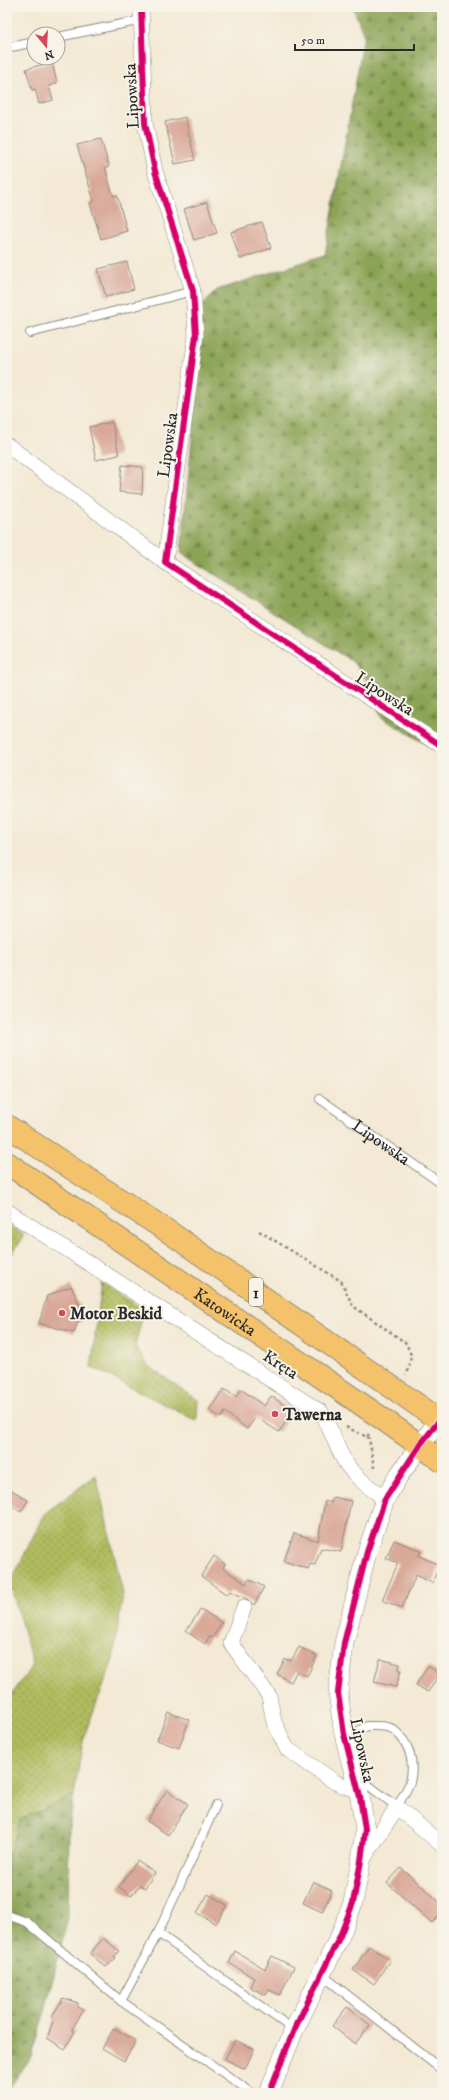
<svg xmlns="http://www.w3.org/2000/svg" width="449" height="2100" font-family="'IM FELL DW Pica',serif">
<style>
.grass{fill:url(#grass-dots);stroke:#6d7344}
.forest{fill:url(#forest-firs);stroke:#5b6740}
.building{fill:#d9a898}
.lines{fill:none;stroke-linecap:round;stroke-linejoin:round}
.service-casing{stroke:#8f8a80;stroke-width:10}
.minor-casing{stroke:#8f8a80;stroke-width:16}
.tertiary-casing{stroke:#8f8a80;stroke-width:20}
.primary-casing{stroke:#8f8a80;stroke-width:24}
.path{stroke:#8f8a80;stroke-width:2.5;stroke-dasharray:3 3;stroke-linecap:butt}
.service{stroke:#fff;stroke-width:8}
.minor{stroke:#fff;stroke-width:15}
.tertiary{stroke:#fff;stroke-width:19}
.primary{stroke:#f4c26a;stroke-width:22}
.cycleway-casing{stroke:#f7f3e8;stroke-width:8}
.cycleway{stroke:#d6006c;stroke-width:6}
.poi-dot{fill:#d1495b;stroke:#f7f3e8;stroke-width:1.5}
.labels{text-anchor:middle;stroke-width:4;stroke-linejoin:round;paint-order:stroke}
.shield{fill:#f7f3e8;stroke:#686764;stroke-width:1}
.shield-label{font-size:16px;font-weight:bold;fill:#2b2b2b}
.street-label{font-size:17px;fill:#2b2b2b;stroke:#f7f3e8}
.poi-label{font-size:17px;font-weight:bold;fill:#2b2b2b;stroke:#f7f3e8;text-anchor:start}
</style>
<defs>
<pattern id="grass-dots" width="8" height="8" patternUnits="userSpaceOnUse"><rect width="8" height="8" fill="#afbb5d"/><path d="M2 2h.1M6 6h.1" fill="none" stroke="#8f984d" stroke-width="1.8" stroke-linecap="round"/></pattern>
<pattern id="forest-firs" width="22" height="20" patternUnits="userSpaceOnUse"><rect width="22" height="20" fill="#8ba354"/><path d="M5 1l3.5 6h-7zM16 11l3.5 6h-7z" fill="#728546"/></pattern>
</defs>
<rect width="100%" height="100%" fill="#f7f3e8"/>
<filter id="ink" filterUnits="userSpaceOnUse"><feTurbulence type="fractalNoise" baseFrequency=".025" numOctaves="2"/><feDisplacementMap in="SourceGraphic" scale="8" xChannelSelector="R" yChannelSelector="G"/><feConvolveMatrix kernelMatrix="1 2 1 2 8 2 1 2 1" color-interpolation-filters="sRGB"/></filter>
<filter id="wash" filterUnits="userSpaceOnUse"><feTurbulence type="fractalNoise" baseFrequency=".012" numOctaves="4" result="noise"/><feDisplacementMap in="SourceGraphic" scale="16" xChannelSelector="R" yChannelSelector="G"/><feGaussianBlur stdDeviation="0.9" result="paint"/><feColorMatrix in="noise" values="0 0 0 0 0 0 0 0 0 0 0 0 0 0 0 0 0 1.4 0 .05"/><feComposite in="paint" operator="in"/></filter>
<g filter="url(#wash)">
<rect width="100%" height="100%" fill="#f3e9d4"/>
<!-- grass -->
<path class="grass" d="M7,1224L24,1235L7,1262Z
M102,1283L144,1310L135,1346L148,1366L198,1400L197,1421L91,1367Z
M96,1475L123,1594L113,1660L84,1736L74,1795L20,1820L7,1861V1701L33,1665L10,1584L44,1514Z"/>
<!-- forest -->
<path class="forest" d="M353,7H442V754L381,717L371,687L353,662L181,553L200,353L201,307L217,290L325,255L364,36Z
M74,1795L69,1829L68,1918L45,2011L31,2057L7,2092V1861L20,1820Z"/>
<g id="blocks">
<!-- building -->
<path class="building" d="M52,62L57,83L49,86L53,100L39,104L35,89L32,90L26,69Z
M185,117L195,160L175,164L165,122Z
M101,139L109,167H105L113,196L117,195L127,231L101,239L90,203L94,201L77,145Z
M207,202L217,233L194,240L184,209Z
M262,222L271,248L240,259L231,232Z
M127,262L134,289L106,297L98,269Z
M112,422L119,455L96,460L89,427Z
M122,465L143,467L142,494L119,492Z
M71,1286L86,1319L78,1322L74,1333L39,1323L47,1296Z
M224,1389L236,1397L241,1389L264,1406L271,1396L293,1411L279,1432L256,1417L247,1429L225,1412L221,1418L209,1410Z
M7,1487L28,1500L21,1512L7,1504Z
M333,1497L351,1501L341,1552L321,1548L315,1565L310,1564L308,1569L284,1561L294,1533L318,1541L325,1501L331,1503Z
M394,1540L421,1551L419,1556L440,1565L432,1583L416,1575L402,1608L382,1600L398,1563L386,1558Z
M214,1556L225,1564L223,1568L246,1584L249,1579L264,1587L254,1605L247,1599L230,1591L227,1595L201,1576Z
M201,1609L222,1623L212,1638L209,1637L205,1644L186,1631Z
M299,1647L317,1656L307,1676L297,1671L291,1682L277,1674L285,1659L291,1661Z
M380,1659L400,1664L398,1670H401L396,1687L374,1682Z
M428,1666L440,1674L428,1692L416,1685Z
M168,1712L189,1720L179,1748L157,1740Z
M167,1790L188,1804L168,1835L147,1821Z
M137,1861L155,1873L145,1888L140,1885L131,1896L119,1887Z
M401,1868L442,1904V1913L432,1923L387,1883Z
M313,1881L332,1891L322,1912L303,1903Z
M208,1894L227,1905L216,1924L197,1913Z
M103,1938L119,1951L114,1957L116,1958L106,1967L90,1954Z
M369,1946L390,1960L374,1984L353,1970Z
M235,1951L265,1969L272,1956L294,1967L280,1995L269,1990L266,1995L250,1987L254,1978L229,1963Z
M63,1998L78,2003V2007L84,2010L72,2029L75,2031L65,2049L47,2038L54,2019L52,2017Z
M347,2007L370,2025L355,2044L332,2026Z
M114,2028L136,2041L124,2061L102,2048Z
M235,2040L254,2049L245,2069L225,2059Z"/>
</g>
</g>
<g filter="url(#ink)">
<use href="#blocks" fill-opacity="0" stroke="#8f8a80" stroke-width="1"/>
<g class="lines">
<defs>
<g id="service">
<path d="M58,37L142,20"/>
<path d="M7,48L34,42"/>
<path d="M30,333L193,291"/>
<path id="s1" d="M320,1099L442,1184"/>
<path d="M367,1726C375,1726 388,1725 394,1730C410,1743 415,1763 410,1782C407,1790 401,1799 397,1807L355,1775L352,1743L357,1732Z"/>
<path d="M7,1915L27,1922L121,2001"/>
<path d="M158,1933L216,1805"/>
<path d="M321,1974L442,2070"/>
<path d="M252,2093L121,2001L158,1933L294,2030"/>
</g>
<path id="minor" d="M141,7L145,123L155,171L193,291L196,335L165,562L442,746
M7,445L165,562
M7,1211L321,1412C332,1429 336,1449 347,1465C357,1479 372,1489 385,1499
M244,1607L231,1643L269,1696L274,1722L287,1749L335,1782L358,1791
M362,1861L397,1807L442,1845"/>
<path id="tertiary" d="M269,2093L294,2030L340,1936L353,1903L361,1861L365,1829L360,1797L344,1734L338,1693L344,1643L367,1552L385,1499L399,1475L439,1420"/>
<g id="primary">
<path d="M7,1126L172,1234L442,1422"/>
<path id="s2" d="M7,1163L380,1417L442,1461"/>
</g>
</defs>
<!-- service casing -->
<use href="#service" class="service-casing"/>
<!-- minor casing -->
<use href="#minor" class="minor-casing"/>
<!-- tertiary casing -->
<use href="#tertiary" class="tertiary-casing"/>
<!-- primary casing -->
<use href="#primary" class="primary-casing"/>
<!-- path -->
<path class="path" d="M259,1231L341,1281L353,1306L406,1343L411,1355L409,1369L406,1375
M346,1427L367,1437L370,1432
M367,1437L369,1438L374,1467L373,1471"/>
<!-- service -->
<use href="#service" class="service"/>
<!-- minor -->
<use href="#minor" class="minor"/>
<!-- tertiary -->
<use href="#tertiary" class="tertiary"/>
<!-- primary -->
<use href="#primary" class="primary"/>
<defs>
<path id="cycleway" d="M141,7L145,123L155,171L193,291L196,335L165,562L442,746
M269,2093L294,2030L340,1936L353,1903L361,1861L365,1829L360,1797L344,1734L338,1693L344,1643L367,1552L385,1499L420,1445L442,1417"/>
</defs>
<!-- cycleway casing -->
<use href="#cycleway" class="cycleway-casing"/>
<!-- cycleway -->
<use href="#cycleway" class="cycleway"/>
</g>
</g>
<!-- markers -->
<g class="poi-dot">
<circle cx="62" cy="1313" r="4"/>
<circle cx="275" cy="1414" r="4"/>
</g>
<g class="labels">
<!-- shield labels -->
<rect class="shield" x="249" y="1278" width="14" height="28" rx="3"/>
<g class="shield-label">
<text x="256" y="1298">1</text>
</g>
<!-- street labels -->
<g class="street-label">
<text transform="translate(131 96) rotate(-93)" y="6">Lipowska</text>
<text transform="translate(167 445) rotate(-82)" y="6">Lipowska</text>
<text transform="translate(385 693) rotate(33)" y="6">Lipowska</text>
<text dy="6" stroke="none"><textPath href="#s1" startOffset="75">Lipowska</textPath></text>
<text dy="6" stroke="none"><textPath href="#s2" startOffset="264">Katowicka</textPath></text>
<text transform="translate(281 1364) rotate(33)" y="6">Kręta</text>
<text transform="translate(363 1750) rotate(78)" y="6">Lipowska</text>
</g>
<!-- poi labels -->
<g class="poi-label">
<text x="70" y="1319">Motor Beskid</text>
<text x="283" y="1420">Tawerna</text>
</g>
</g>
<!-- margin -->
<rect width="449" height="2100" fill="none" stroke="#f7f3e8" stroke-width="24"/>
<!-- north arrow -->
<g transform="translate(46 46) rotate(162)"><circle r="19" fill="#f7f3e8" stroke="#a5a39c"/>
<path d="M0-3L7 15L0 10L-7 15Z" fill="#d1495b"/>
<text y="-6" font-size="11" font-weight="bold" text-anchor="middle" fill="#2b2b2b">N</text>
</g>
<!-- scale -->
<path d="M295 44v6h119v-6" fill="none" stroke="#2b2b2b" stroke-width="2"/>
<text x="301" y="44" font-size="12" fill="#2b2b2b" stroke="#f7f3e8" stroke-width="3" paint-order="stroke">50 m</text>
</svg>
